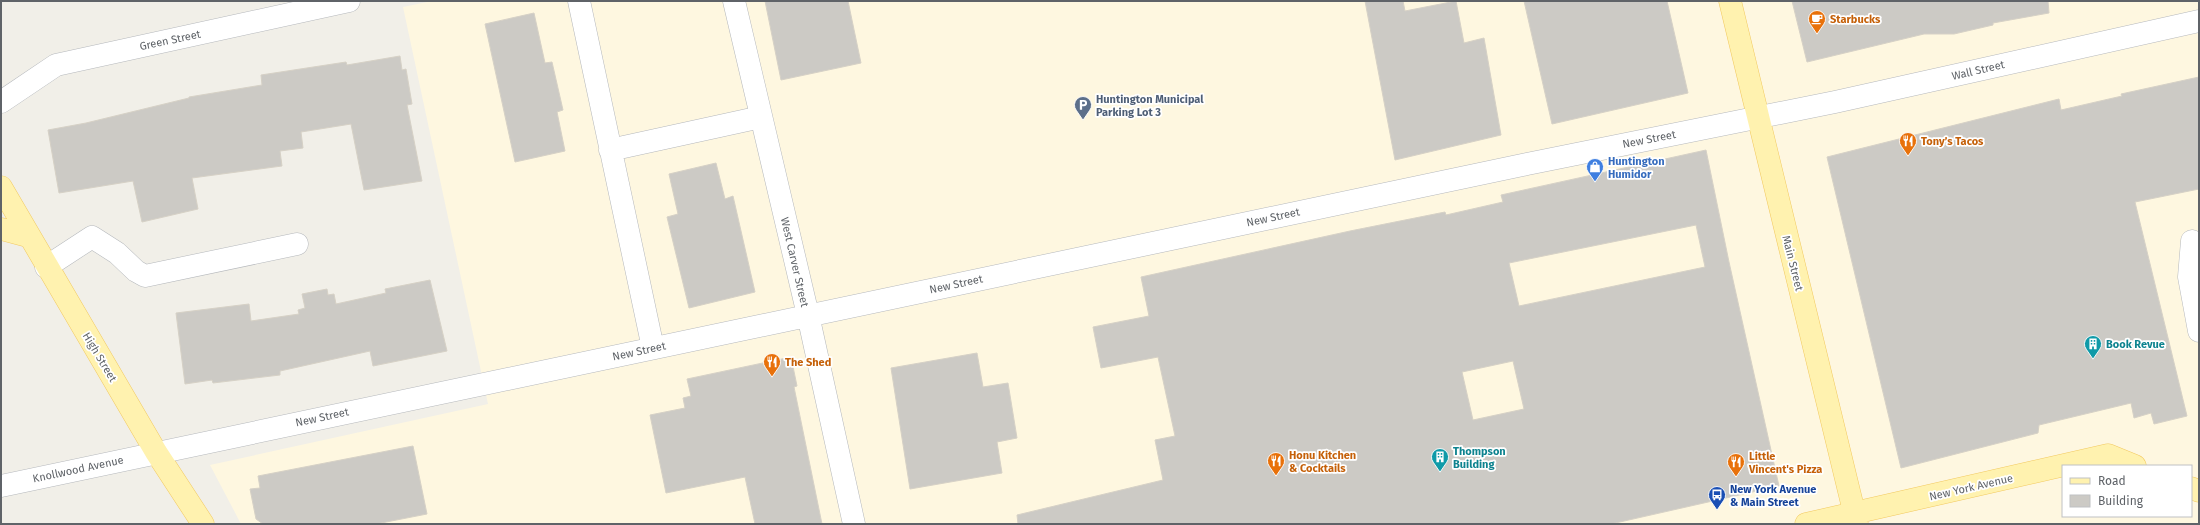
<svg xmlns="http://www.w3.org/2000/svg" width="2200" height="525" font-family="'Fira Sans',sans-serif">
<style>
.commercial{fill:#fef7e0;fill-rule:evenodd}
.building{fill:#cccac5;stroke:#d6d1c6;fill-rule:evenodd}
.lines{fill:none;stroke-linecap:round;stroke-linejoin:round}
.minor-casing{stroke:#b5b8bc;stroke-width:23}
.major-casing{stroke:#f2c960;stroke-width:23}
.minor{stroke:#fff;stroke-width:22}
.major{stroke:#fff2af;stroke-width:22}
.labels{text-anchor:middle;stroke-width:3.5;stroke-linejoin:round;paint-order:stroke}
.food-label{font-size:11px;font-weight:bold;fill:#c56008;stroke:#fff;text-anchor:start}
.street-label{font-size:11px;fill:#5f6368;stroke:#fff}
.service-label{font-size:11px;font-weight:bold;fill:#4e5e75;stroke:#fff;text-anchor:start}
.shop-label{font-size:11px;font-weight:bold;fill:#366cbe;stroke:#fff;text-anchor:start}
.culture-label{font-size:11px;font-weight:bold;fill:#0d838f;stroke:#fff;text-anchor:start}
.transit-label{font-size:11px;font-weight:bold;fill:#164399;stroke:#fff;text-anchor:start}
</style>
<rect width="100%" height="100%" fill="#f1efe8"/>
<!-- commercial -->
<path class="commercial" d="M432,1H2199V524H241L210,465L488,404L403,7ZM2063,466H2191V516H2063Z"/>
<!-- building -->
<path class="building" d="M765,1H848L861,63L781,80Z
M1365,1H1403L1405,11L1456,1L1464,43L1484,38L1501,135L1395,160Z
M1524,1H1667L1688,93L1552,124Z
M1792,1H2048L2049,13L1993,23V25L1954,34H1924L1807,62Z
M534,13L545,63L552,62L563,110L557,112L565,151L515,162L485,24Z
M400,56L402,70L406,69L412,104L407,105L422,181L364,190L351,124L301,132L303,148L280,151L282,166L192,178L198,209L142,222L133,181L59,193L48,130L86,123L189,98V97L262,85L261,75L346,62L347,65Z
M2199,77V189L2135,202L2187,416L2154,424L2151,413L2134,418L2131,403L2039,425L2038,433L1901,468L1827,157L2059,99L2061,110L2122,96L2121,94Z
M1706,150L1729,262L1779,486L1611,524H1018L1017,515L1163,480L1155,440L1175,436L1158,357L1101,368L1093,327L1149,316L1141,277L1350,231L1445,212L1446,215L1503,202L1501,195ZM1696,225L1705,267L1519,306L1509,263ZM1513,361L1524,409L1473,420L1462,372Z
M716,163L725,199L733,196L755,292L689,308L667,217L678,214L669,174Z
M430,280L447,351L373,366L370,351L280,371V375L213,383L212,380L185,384L176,313L249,304L251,321L299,314L298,310L305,308L302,294L327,289L328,295L334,294L336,304L386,293L385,289Z
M977,353L983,387L1008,383L1017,438L997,442L1002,473L910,489L891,368Z
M791,357L797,386L794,387L822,524H755L745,477L666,493L650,415L685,408L683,398L691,396L687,379Z
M413,446L427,514L376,524H263L256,519L250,489L260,488L258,476Z"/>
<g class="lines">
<defs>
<path id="minor" d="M579,1L653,348
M734,1L808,315L854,524
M1,102L56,65L349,1
M610,150L761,117
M2192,241L2189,277L2199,331
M46,267L92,237L117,253L136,271L145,276L297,244
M1,486L1527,164L1835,102L2199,21"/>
<path id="major" d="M1730,1L1857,524
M1,187L156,452L203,524
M1,229L28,236
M2191,488L2199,491
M1806,524L2108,455L2135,466"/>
</defs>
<!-- minor casing -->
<use href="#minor" class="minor-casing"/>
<!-- major casing -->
<use href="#major" class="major-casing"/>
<!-- minor -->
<use href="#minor" class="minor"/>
<!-- major -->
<use href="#major" class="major"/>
</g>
<!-- icons -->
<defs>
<symbol id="cafe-pin" viewBox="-11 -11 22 30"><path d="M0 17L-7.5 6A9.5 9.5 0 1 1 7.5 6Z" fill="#e8710a" stroke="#fff"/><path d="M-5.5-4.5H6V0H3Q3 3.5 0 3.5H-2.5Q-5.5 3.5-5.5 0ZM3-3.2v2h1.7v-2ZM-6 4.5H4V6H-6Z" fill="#fff"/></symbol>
<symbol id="parking-pin" viewBox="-11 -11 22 30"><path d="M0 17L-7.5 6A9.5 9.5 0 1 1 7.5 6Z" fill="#5c6f8a" stroke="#fff"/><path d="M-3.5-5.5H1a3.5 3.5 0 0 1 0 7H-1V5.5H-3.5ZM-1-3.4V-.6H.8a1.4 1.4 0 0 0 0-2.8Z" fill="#fff"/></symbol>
<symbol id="restaurant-pin" viewBox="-11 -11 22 30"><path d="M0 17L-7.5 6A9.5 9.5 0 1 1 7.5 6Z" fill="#e8710a" stroke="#fff"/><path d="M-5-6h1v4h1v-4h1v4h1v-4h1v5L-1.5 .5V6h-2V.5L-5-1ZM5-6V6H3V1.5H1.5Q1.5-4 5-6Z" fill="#fff"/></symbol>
<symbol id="shop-pin" viewBox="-11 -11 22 30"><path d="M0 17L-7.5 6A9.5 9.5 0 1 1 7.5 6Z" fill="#3f7fe0" stroke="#fff"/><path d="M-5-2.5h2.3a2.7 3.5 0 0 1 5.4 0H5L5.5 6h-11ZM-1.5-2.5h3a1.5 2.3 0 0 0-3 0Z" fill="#fff"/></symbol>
<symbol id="building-pin" viewBox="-11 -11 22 30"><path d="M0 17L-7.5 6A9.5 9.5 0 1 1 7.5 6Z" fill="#0f9aa8" stroke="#fff"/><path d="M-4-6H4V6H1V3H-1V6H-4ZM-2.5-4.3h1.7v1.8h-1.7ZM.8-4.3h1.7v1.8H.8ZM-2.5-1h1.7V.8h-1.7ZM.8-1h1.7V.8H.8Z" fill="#fff"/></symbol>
<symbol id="bus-pin" viewBox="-11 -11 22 30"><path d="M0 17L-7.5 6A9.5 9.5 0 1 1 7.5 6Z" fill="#1a4fb4" stroke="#fff"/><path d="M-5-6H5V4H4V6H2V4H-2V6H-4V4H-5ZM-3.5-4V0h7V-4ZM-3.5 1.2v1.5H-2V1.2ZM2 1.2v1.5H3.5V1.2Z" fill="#fff"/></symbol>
</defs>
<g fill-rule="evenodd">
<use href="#cafe-pin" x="1807" y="9" width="20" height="27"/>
<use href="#parking-pin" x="1073" y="95" width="20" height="27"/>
<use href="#restaurant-pin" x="1898" y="131" width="20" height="27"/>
<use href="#shop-pin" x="1585" y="157" width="20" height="27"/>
<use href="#building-pin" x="2083" y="334" width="20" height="27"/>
<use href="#restaurant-pin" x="762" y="352" width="20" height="27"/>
<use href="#building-pin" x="1430" y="447" width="20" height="27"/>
<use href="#restaurant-pin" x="1266" y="451" width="20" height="27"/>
<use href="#restaurant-pin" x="1726" y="452" width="20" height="27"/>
<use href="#bus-pin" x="1707" y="485" width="20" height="27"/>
</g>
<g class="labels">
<!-- food labels -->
<g class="food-label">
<text x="1830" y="23">Starbucks</text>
<text x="1921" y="145">Tony’s Tacos</text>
<text x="785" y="366">The Shed</text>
<text x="1289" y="459">Honu Kitchen<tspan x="1289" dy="13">&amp; Cocktails</tspan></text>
<text x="1749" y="460">Little<tspan x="1749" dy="13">Vincent's Pizza</tspan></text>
</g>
<!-- street labels -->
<g class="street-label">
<text transform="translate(170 40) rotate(-12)" y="4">Green Street</text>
<text transform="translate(1978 70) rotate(-13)" y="4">Wall Street</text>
<text transform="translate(1649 139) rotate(-11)" y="4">New Street</text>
<text transform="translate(1273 217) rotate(-12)" y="4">New Street</text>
<text transform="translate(795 262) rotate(77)" y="4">West Carver Street</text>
<text transform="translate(1793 263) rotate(76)" y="4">Main Street</text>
<text transform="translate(956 284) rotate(-12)" y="4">New Street</text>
<text transform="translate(639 351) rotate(-12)" y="4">New Street</text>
<text transform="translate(100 357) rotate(59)" y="4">High Street</text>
<text transform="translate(322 417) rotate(-12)" y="4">New Street</text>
<text transform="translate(78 469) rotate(-12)" y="4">Knollwood Avenue</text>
<text transform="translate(1971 487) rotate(-13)" y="4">New York Avenue</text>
</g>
<!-- service labels -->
<g class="service-label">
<text x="1096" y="103">Huntington Municipal<tspan x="1096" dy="13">Parking Lot 3</tspan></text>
</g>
<!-- shop labels -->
<g class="shop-label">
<text x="1608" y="165">Huntington<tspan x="1608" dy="13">Humidor</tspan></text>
</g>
<!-- culture labels -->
<g class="culture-label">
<text x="2106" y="348">Book Revue</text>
<text x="1453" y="455">Thompson<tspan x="1453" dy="13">Building</tspan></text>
</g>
<!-- transit labels -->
<g class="transit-label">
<text x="1730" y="493">New York Avenue<tspan x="1730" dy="13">&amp; Main Street</tspan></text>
</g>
</g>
<!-- border -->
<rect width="2200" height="525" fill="none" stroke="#5f6368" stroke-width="4"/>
<!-- legend -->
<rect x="2062" y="465" width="130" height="52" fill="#ffffff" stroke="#bfc1c3"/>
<rect x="2070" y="478" width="20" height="6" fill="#fff2af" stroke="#bfc1c3"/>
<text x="2098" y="485" font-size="12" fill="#5f6368">Road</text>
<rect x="2070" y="495" width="20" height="12" fill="#cccac5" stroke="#bfc1c3"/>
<text x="2098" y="505" font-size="12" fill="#5f6368">Building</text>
</svg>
